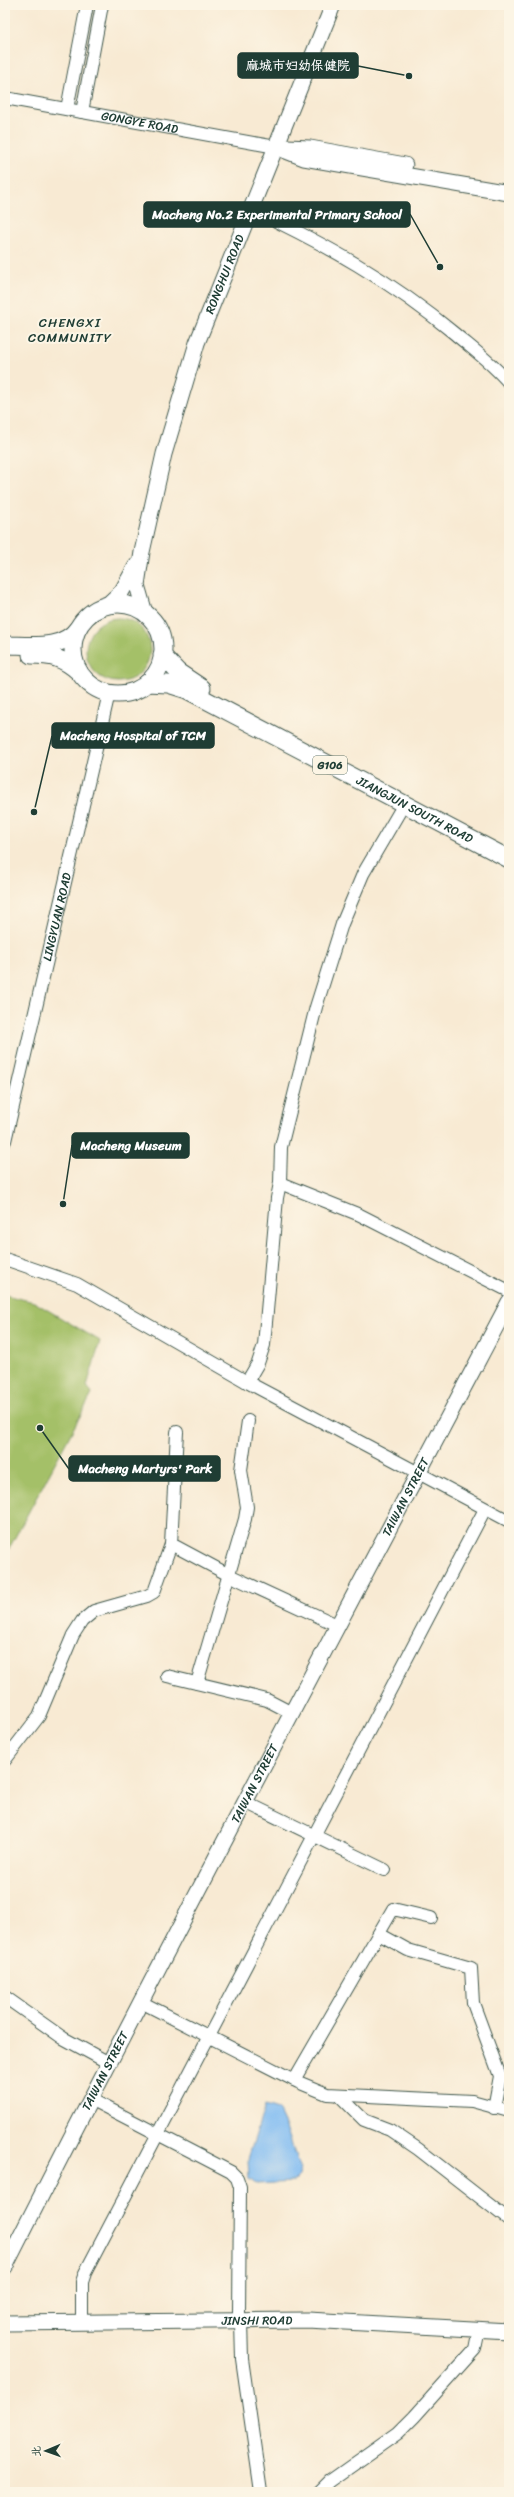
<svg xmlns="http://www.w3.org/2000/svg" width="514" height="2497" font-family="Sriracha,'LXGW WenKai TC',sans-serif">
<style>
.green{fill:#a4c067;stroke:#627e4e}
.water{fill:#80bcf3;stroke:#507c94}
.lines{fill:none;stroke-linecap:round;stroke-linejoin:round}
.minor-casing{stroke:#40574c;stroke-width:14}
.major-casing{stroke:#40574c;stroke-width:17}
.highway-casing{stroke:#40574c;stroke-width:19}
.minor{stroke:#fff;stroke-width:12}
.major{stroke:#fff;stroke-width:15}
.highway{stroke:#fff;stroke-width:17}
.labels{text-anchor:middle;stroke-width:4;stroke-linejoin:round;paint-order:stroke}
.shield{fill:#fcf5e5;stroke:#617469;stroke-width:1}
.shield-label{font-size:11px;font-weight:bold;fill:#1f3d34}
.street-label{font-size:12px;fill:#1f3d34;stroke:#fcf5e5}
.neighbourhood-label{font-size:13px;letter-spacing:1px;fill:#1f3d34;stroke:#fcf5e5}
.leader{fill:none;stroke:#1f3d34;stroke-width:1.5}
.callout-dot{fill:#1f3d34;stroke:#fcf5e5;stroke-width:1.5}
.callout{fill:#1f3d34;stroke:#1f3d34;stroke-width:1.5}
.callout-label{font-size:13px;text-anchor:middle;font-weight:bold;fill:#fff}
</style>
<rect width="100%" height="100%" fill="#fcf5e5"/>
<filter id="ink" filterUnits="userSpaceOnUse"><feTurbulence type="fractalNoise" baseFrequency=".025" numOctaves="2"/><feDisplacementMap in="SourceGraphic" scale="8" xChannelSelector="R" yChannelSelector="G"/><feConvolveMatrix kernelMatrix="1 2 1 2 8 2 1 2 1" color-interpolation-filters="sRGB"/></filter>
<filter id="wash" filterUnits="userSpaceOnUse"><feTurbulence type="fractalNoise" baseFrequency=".012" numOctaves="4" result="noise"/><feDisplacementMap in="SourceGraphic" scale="16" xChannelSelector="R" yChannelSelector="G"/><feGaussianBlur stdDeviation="0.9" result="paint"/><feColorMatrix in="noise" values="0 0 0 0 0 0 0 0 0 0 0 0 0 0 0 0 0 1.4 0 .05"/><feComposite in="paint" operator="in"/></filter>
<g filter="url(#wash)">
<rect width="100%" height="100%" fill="#f8ead3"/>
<!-- green -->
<path class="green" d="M86 650a32 32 0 1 1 64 0a32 32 0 1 1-64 0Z
M5,1295L34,1302L100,1341L87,1386L92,1394L5,1556Z"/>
<!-- water -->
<path class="water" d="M265,2106L278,2110L286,2127L300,2170L299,2177L294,2182L256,2184L249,2179L248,2159Z"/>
</g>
<g filter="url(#ink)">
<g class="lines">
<defs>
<g id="minor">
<path id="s1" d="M5,98L276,147"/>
<path d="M67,109L87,5"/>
<path d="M82,112L102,5"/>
<path d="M251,209C327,245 390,280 455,334C474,350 493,364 509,383"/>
<path id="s2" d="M5,1141L109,693"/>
<path d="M280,1183L360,1215L509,1291"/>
<path d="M5,1259L77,1284L247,1382L509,1521"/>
<path d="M247,1382L258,1363L264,1345L277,1198L280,1183L281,1147L316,1007L342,924L363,874L404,804"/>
<path d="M171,1544L229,1575L337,1625"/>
<path d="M167,1676L267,1700L292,1713"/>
<path d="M197,1683L245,1519L247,1507L241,1470L248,1421"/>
<path d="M5,1760L39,1716L73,1635L82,1621L94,1611L147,1596L154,1592L171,1544L177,1432"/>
<path d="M245,1802L385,1870"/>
<path d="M379,1934L408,1950L471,1968L473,2003L500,2076L494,2108"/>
<path d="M5,1997L63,2038L109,2063"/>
<path d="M141,2002L298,2082L327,2094L472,2101L509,2111"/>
<path d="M294,2080L393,1909L431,1918"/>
<path d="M340,2096L364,2120L390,2130L418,2149L509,2220"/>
<path d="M90,2099L231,2172L237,2178L240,2187L239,2314"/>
<path d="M82,2315V2282L85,2273L485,1509"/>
<path d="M241,2321L242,2359L261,2492"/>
<path d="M319,2492L330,2481L398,2433L414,2417L475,2349L479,2329"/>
</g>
<g id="major">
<path d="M276,147L304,158L509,193"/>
<path d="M287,147L310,148L405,165"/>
<path d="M107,605L122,591L136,566"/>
<path id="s3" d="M145,613L137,585L142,552L164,454L197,343L333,5"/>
<path id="s4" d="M5,2267C169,1943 339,1623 509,1302"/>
<path id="s5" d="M5,2323L308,2320L509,2331"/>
</g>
<g id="highway">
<circle cx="118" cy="649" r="45"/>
<path d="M5,645C30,645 62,651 78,628"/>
<path d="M31,655C52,655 63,658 79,672"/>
<path d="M162,655L178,672L202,688"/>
<path id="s6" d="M147,683L168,684L187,690L509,859"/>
</g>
</defs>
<!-- minor casing -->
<use href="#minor" class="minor-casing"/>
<!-- major casing -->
<use href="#major" class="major-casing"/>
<!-- highway casing -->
<use href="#highway" class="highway-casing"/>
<!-- minor -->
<use href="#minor" class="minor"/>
<!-- major -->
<use href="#major" class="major"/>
<!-- highway -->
<use href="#highway" class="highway"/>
</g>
</g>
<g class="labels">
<!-- shield labels -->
<rect class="shield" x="313" y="756" width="34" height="18" rx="3"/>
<g class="shield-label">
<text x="330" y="769">G106</text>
</g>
<!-- street labels -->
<g class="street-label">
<text dy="4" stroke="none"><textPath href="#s1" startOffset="137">GONGYE ROAD</textPath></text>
<text dy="4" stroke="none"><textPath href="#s3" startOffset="353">RONGHUI ROAD</textPath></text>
<text dy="4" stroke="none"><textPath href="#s6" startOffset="298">JIANGJUN SOUTH ROAD</textPath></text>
<text dy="4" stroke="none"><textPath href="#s2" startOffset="230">LINGYUAN ROAD</textPath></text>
<text dy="4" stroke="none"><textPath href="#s4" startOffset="868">TAIWAN STREET</textPath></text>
<text dy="4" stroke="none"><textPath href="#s4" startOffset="544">TAIWAN STREET</textPath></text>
<text dy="4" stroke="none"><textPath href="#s4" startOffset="220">TAIWAN STREET</textPath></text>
<text dy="4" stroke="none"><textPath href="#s5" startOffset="252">JINSHI ROAD</textPath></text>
</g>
<!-- neighbourhood labels -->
<g class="neighbourhood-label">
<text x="70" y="327">CHENGXI<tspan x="70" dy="15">COMMUNITY</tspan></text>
</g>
</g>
<!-- callouts -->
<path class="leader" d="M409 76L358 66M440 267L410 214M34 812L52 736M63 1204L72 1145M40 1428L69 1469"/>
<g class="callout-dot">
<circle cx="409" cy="76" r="4"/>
<circle cx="440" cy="267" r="4"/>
<circle cx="34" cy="812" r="4"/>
<circle cx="63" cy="1204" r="4"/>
<circle cx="40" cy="1428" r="4"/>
</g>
<g class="callout">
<rect x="238" y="53" width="120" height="25" rx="4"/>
<rect x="144" y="202" width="266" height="25" rx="4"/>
<rect x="52" y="723" width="162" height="25" rx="4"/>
<rect x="72" y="1133" width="117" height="25" rx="4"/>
<rect x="69" y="1456" width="151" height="25" rx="4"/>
</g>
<g class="callout-label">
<text x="298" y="70">麻城市妇幼保健院</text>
<text x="277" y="219">Macheng No.2 Experimental Primary School</text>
<text x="133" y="740">Macheng Hospital of TCM</text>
<text x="131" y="1150">Macheng Museum</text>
<text x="145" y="1473">Macheng Martyrs' Park</text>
</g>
<!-- margin -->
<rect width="514" height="2497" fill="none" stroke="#fcf5e5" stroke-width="20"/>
<!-- north arrow -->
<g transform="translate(46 2451) rotate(268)" stroke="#fcf5e5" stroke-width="3" paint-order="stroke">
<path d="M0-3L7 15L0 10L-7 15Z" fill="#1f3d34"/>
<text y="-6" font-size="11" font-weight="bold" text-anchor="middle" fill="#1f3d34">北</text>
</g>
</svg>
